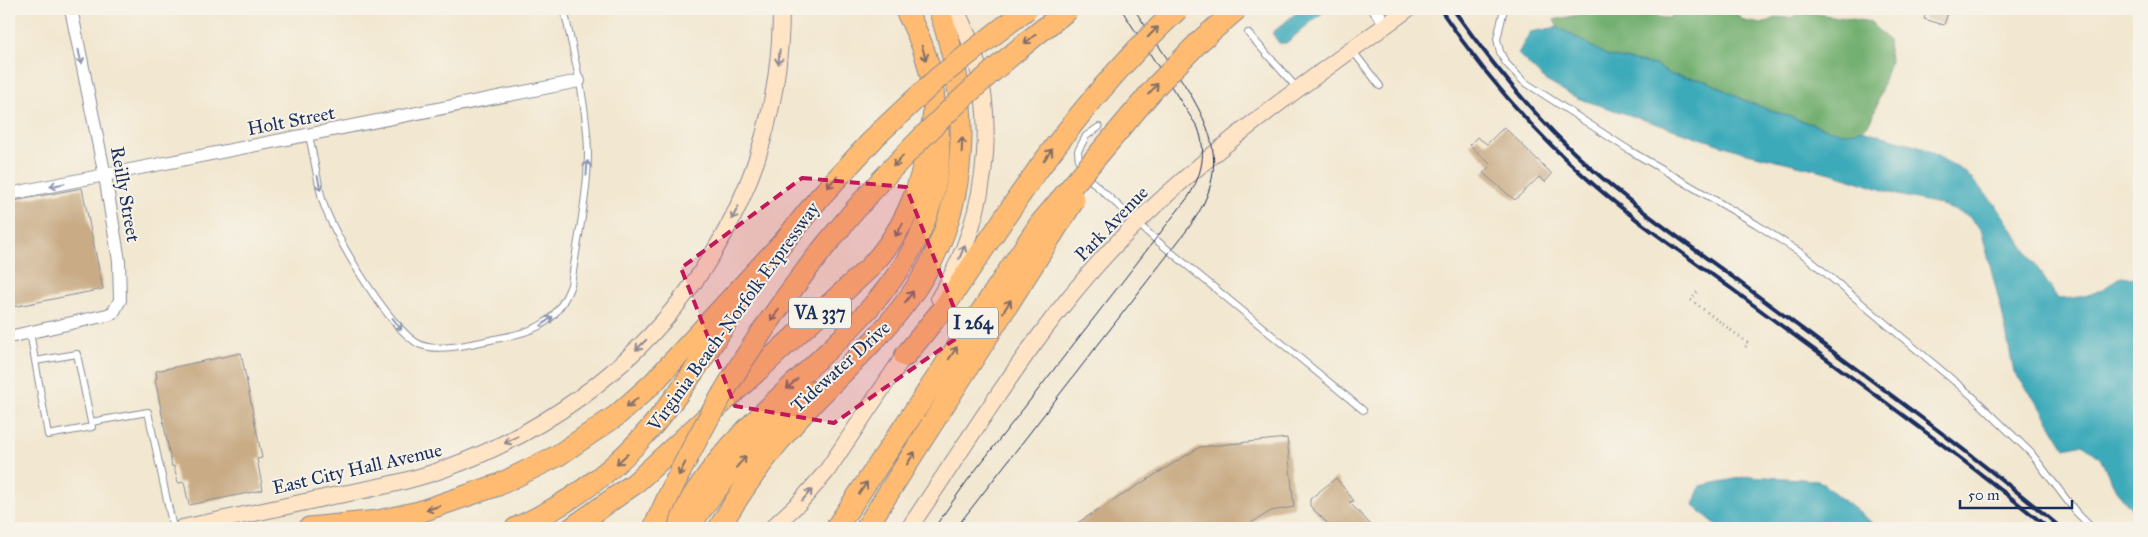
<svg xmlns="http://www.w3.org/2000/svg" width="2148" height="537" font-family="'IM FELL Great Primer',serif">
<style>
.forest{fill:#72af6f;stroke:#466f66}
.water{fill:#3caaba;stroke:#2c6c8c}
.building{fill:#c9ac86}
.lines{fill:none;stroke-linecap:round;stroke-linejoin:round}
.lane-casing{stroke:#868b97;stroke-width:8}
.street-casing{stroke:#868b97;stroke-width:14}
.secondary-casing{stroke:#868b97;stroke-width:18}
.primary-casing{stroke:#868b97;stroke-width:21}
.highway-casing{stroke:#868b97;stroke-width:23}
.path{stroke:#868b97;stroke-width:2.5;stroke-dasharray:1 4;stroke-linecap:butt}
.lane{stroke:#fff;stroke-width:6}
.street{stroke:#fff;stroke-width:12}
.secondary{stroke:#ffe4c6;stroke-width:16}
.primary{stroke:#febb71;stroke-width:19}
.highway{stroke:#febb71;stroke-width:21}
.tram{stroke:#1b2f5e;stroke-width:1}
.rail{stroke:#1b2f5e;stroke-width:4}
.highway-bridge-casing{stroke:#868b97;stroke-width:23;stroke-linecap:butt}
.highway-bridge{stroke:#febb71;stroke-width:21}
.oneway{stroke:#816e67}
.oneway2{stroke:#8d97ae}
.oneway3{stroke:#8d8a92}
.marked{fill:#c2185b;fill-opacity:0.2;stroke:#c2185b;stroke-width:4;stroke-dasharray:10 6;stroke-linejoin:round}
.labels{text-anchor:middle;stroke-width:4;stroke-linejoin:round;paint-order:stroke}
.shield{fill:#f7f3e8;stroke:#5d6a87;stroke-width:1}
.shield-label{font-size:18px;font-weight:bold;fill:#1b2f5e}
.street-label{font-size:19px;fill:#1b2f5e;stroke:#f7f3e8}
</style>
<rect width="100%" height="100%" fill="#f7f3e8"/>
<filter id="ink" filterUnits="userSpaceOnUse"><feTurbulence type="fractalNoise" baseFrequency=".02" numOctaves="2"/><feDisplacementMap in="SourceGraphic" scale="10" xChannelSelector="R" yChannelSelector="G"/><feConvolveMatrix kernelMatrix="1 2 1 2 8 2 1 2 1" color-interpolation-filters="sRGB"/></filter>
<filter id="wash" filterUnits="userSpaceOnUse"><feTurbulence type="fractalNoise" baseFrequency=".0096" numOctaves="4" result="noise"/><feDisplacementMap in="SourceGraphic" scale="20" xChannelSelector="R" yChannelSelector="G"/><feGaussianBlur stdDeviation="1.12" result="paint"/><feColorMatrix in="noise" values="0 0 0 0 0 0 0 0 0 0 0 0 0 0 0 0 0 1.4 0 .05"/><feComposite in="paint" operator="in"/></filter>
<g filter="url(#wash)">
<rect width="100%" height="100%" fill="#f2e7d0"/>
<!-- forest -->
<path class="forest" d="M1605,9H1651L1659,17L1670,18L1681,9H1731L1744,21L1762,24L1778,17L1790,18L1805,12L1871,22L1888,40L1890,61L1872,120L1862,130L1842,133L1817,126L1748,102L1707,81L1672,75L1655,65L1608,56L1558,27L1554,20Z"/>
<!-- water -->
<path class="water" d="M1301,9H1327L1286,43H1279L1272,33Z
M1558,27L1608,56L1655,65L1672,75L1707,81L1748,102L1817,126L1842,133L1862,130L1922,147L1965,172L1996,205L2058,299C2087,298 2099,293 2122,276L2134,278L2139,276V518L2116,490L2100,458L2083,444L2065,448L2041,408L2014,372L2002,312L1981,229L1968,216L1939,204L1898,195L1835,174L1743,152L1577,98L1546,81L1518,54L1530,32Z
M1749,476L1818,480L1879,528H1720L1693,505L1700,486Z"/>
<g id="blocks">
<!-- building -->
<path class="building" d="M1927,9H1949L1944,25L1924,19Z
M1504,127L1552,174L1545,182L1539,177L1515,200L1483,173L1491,165L1470,145L1477,137L1487,144Z
M82,188L103,289L13,307L11,297H9V202Z
M241,353L262,458L257,459L263,490L189,505L184,482L178,483L174,466L172,467L155,378H157L156,371Z
M1287,438L1294,507L1271,511L1243,528H1069L1200,447Z
M1336,478L1354,501L1349,502L1374,528H1332L1310,506V499Z"/>
</g>
</g>
<g filter="url(#ink)">
<use href="#blocks" fill-opacity="0" stroke="#868b97" stroke-width="1"/>
<g class="lines">
<defs>
<path id="lane" d="M1504,9L1497,39L1500,52L1506,63L1523,81L1629,150L1756,224L1804,255L1972,396L2031,453L2076,512L2092,528
M1248,33L1297,88
M1352,50L1380,86
M1099,127L1086,136L1078,151L1079,161L1087,177L1155,239L1363,410
M309,136C314,157 317,178 322,199C331,232 391,332 421,345C441,353 479,342 500,338C538,331 557,322 571,285C577,241 588,196 588,152C587,104 574,56 564,9
M30,332L48,435L92,427L77,354L35,361
M91,422L148,412L173,528"/>
<path id="street" d="M1375,9L1386,25
M9,194L579,81
M9,337L107,315L113,313L120,300L119,261L105,176L71,9"/>
<path id="secondary" d="M939,298C991,215 1004,97 955,9
M182,528C232,518 282,507 333,496C370,489 408,482 444,469C642,398 781,222 781,9
M772,528L800,502L826,472L910,347
M909,528C975,432 1036,327 1118,242C1204,152 1308,82 1408,9"/>
<path id="primary" d="M672,528C691,495 712,464 739,436C826,344 957,266 938,118
M690,528C723,476 767,433 812,391"/>
<path id="highway" d="M777,250L819,198L878,134
M905,356L942,310L1020,195
M309,528L378,521L419,512L498,485L557,456L616,416L653,383L785,240
M516,528C628,478 673,404 737,306
M572,528L634,484L868,269C904,232 920,190 929,141C932,128 935,112 934,99C932,68 920,36 905,9
M719,528C745,484 774,444 809,407C843,371 880,338 909,298C971,213 973,105 939,9"/>
</defs>
<!-- lane casing -->
<use href="#lane" class="lane-casing"/>
<!-- street casing -->
<use href="#street" class="street-casing"/>
<!-- secondary casing -->
<use href="#secondary" class="secondary-casing"/>
<!-- primary casing -->
<use href="#primary" class="primary-casing"/>
<!-- highway casing -->
<use href="#highway" class="highway-casing"/>
<!-- path -->
<path class="path" d="M1697,292L1691,300L1748,343L1744,349"/>
<!-- lane -->
<use href="#lane" class="lane"/>
<!-- street -->
<use href="#street" class="street"/>
<!-- secondary -->
<use href="#secondary" class="secondary"/>
<!-- primary -->
<use href="#primary" class="primary"/>
<!-- highway -->
<use href="#highway" class="highway"/>
<!-- tram -->
<path class="tram" d="M934,528L967,481L1189,196C1202,174 1207,152 1198,128L1121,9
M956,528L1187,230C1232,170 1214,129 1177,73C1162,51 1148,30 1134,9"/>
<!-- rail -->
<path class="rail" d="M1440,9C1481,70 1529,127 1584,176C1630,218 1683,253 1732,289C1837,368 1947,444 2048,528
M1453,9C1494,67 1539,123 1593,170C1637,209 1686,243 1734,278C1844,361 1956,440 2061,528"/>
<defs>
<path id="highway-bridge" d="M878,134L939,77L1027,9
M1020,195C1067,127 1118,65 1178,9
M654,528C743,323 891,144 1069,9
M836,528L1040,224L1157,85L1200,41L1237,9
M866,528L1074,200"/>
</defs>
<!-- highway-bridge casing -->
<use href="#highway-bridge" class="highway-bridge-casing"/>
<!-- highway-bridge -->
<use href="#highway-bridge" class="highway-bridge"/>
</g>
<!-- one-way arrows -->
<defs><path id="oneway-shaft" d="M-6 0H5M1.5-3L5.5 0L1.5 3" fill="none" stroke-width="1.6" stroke-linecap="round" stroke-linejoin="round" transform="scale(1.25)"/></defs>
<g class="oneway">
<use href="#oneway-shaft" transform="translate(1153 32) rotate(-45)"/>
<use href="#oneway-shaft" transform="translate(1030 39) rotate(141)"/>
<use href="#oneway-shaft" transform="translate(924 53) rotate(73)"/>
<use href="#oneway-shaft" transform="translate(1153 89) rotate(-48)"/>
<use href="#oneway-shaft" transform="translate(962 145) rotate(-88)"/>
<use href="#oneway-shaft" transform="translate(1048 155) rotate(-54)"/>
<use href="#oneway-shaft" transform="translate(898 161) rotate(133)"/>
<use href="#oneway-shaft" transform="translate(832 182) rotate(131)"/>
<use href="#oneway-shaft" transform="translate(899 230) rotate(120)"/>
<use href="#oneway-shaft" transform="translate(909 297) rotate(-54)"/>
<use href="#oneway-shaft" transform="translate(1007 306) rotate(-58)"/>
<use href="#oneway-shaft" transform="translate(775 315) rotate(124)"/>
<use href="#oneway-shaft" transform="translate(953 353) rotate(-56)"/>
<use href="#oneway-shaft" transform="translate(792 384) rotate(137)"/>
<use href="#oneway-shaft" transform="translate(632 403) rotate(139)"/>
<use href="#oneway-shaft" transform="translate(911 458) rotate(-58)"/>
<use href="#oneway-shaft" transform="translate(622 459) rotate(138)"/>
<use href="#oneway-shaft" transform="translate(741 462) rotate(-49)"/>
<use href="#oneway-shaft" transform="translate(682 469) rotate(117)"/>
<use href="#oneway-shaft" transform="translate(863 488) rotate(-56)"/>
<use href="#oneway-shaft" transform="translate(433 508) rotate(163)"/>
</g>
<g class="oneway2">
<use href="#oneway-shaft" transform="translate(80 57) rotate(78)"/>
<use href="#oneway-shaft" transform="translate(587 168) rotate(-86)"/>
<use href="#oneway-shaft" transform="translate(319 183) rotate(79)"/>
<use href="#oneway-shaft" transform="translate(57 185) rotate(169)"/>
<use href="#oneway-shaft" transform="translate(547 321) rotate(-39)"/>
<use href="#oneway-shaft" transform="translate(397 324) rotate(53)"/>
</g>
<g class="oneway3">
<use href="#oneway-shaft" transform="translate(779 57) rotate(95)"/>
<use href="#oneway-shaft" transform="translate(735 213) rotate(117)"/>
<use href="#oneway-shaft" transform="translate(962 252) rotate(-68)"/>
<use href="#oneway-shaft" transform="translate(641 345) rotate(135)"/>
<use href="#oneway-shaft" transform="translate(511 440) rotate(152)"/>
<use href="#oneway-shaft" transform="translate(807 495) rotate(-48)"/>
</g>
</g>
<!-- marked area -->
<path class="marked" d="M802,178L906,187L964,333L834,423L735,406L681,268Z"/>
<g class="labels">
<!-- shield labels -->
<g class="shield">
<rect x="789" y="297.5" width="62" height="31" rx="4"/>
<rect x="948" y="307.5" width="50" height="31" rx="4"/>
</g>
<g class="shield-label">
<text x="820" y="319">VA 337</text>
<text x="973" y="329">I 264</text>
</g>
<!-- street labels -->
<g class="street-label">
<text transform="translate(291 120) rotate(-11)" y="7">Holt Street</text>
<text transform="translate(126 194) rotate(80)" y="7">Reilly Street</text>
<text transform="translate(1111 223) rotate(-46)" y="7">Park Avenue</text>
<text transform="translate(733 316) rotate(-54)" y="7">Virginia Beach-Norfolk Expressway</text>
<text transform="translate(840 366) rotate(-42)" y="7">Tidewater Drive</text>
<text transform="translate(357 468) rotate(-13)" y="7">East City Hall Avenue</text>
</g>
</g>
<!-- margin -->
<rect width="2148" height="537" fill="none" stroke="#f7f3e8" stroke-width="30"/>
<!-- scale -->
<path d="M1960 500v8h112v-8" fill="none" stroke="#1b2f5e" stroke-width="2.5"/>
<text x="1968" y="500" font-size="15" fill="#1b2f5e" stroke="#f7f3e8" stroke-width="4" paint-order="stroke">50 m</text>
</svg>
